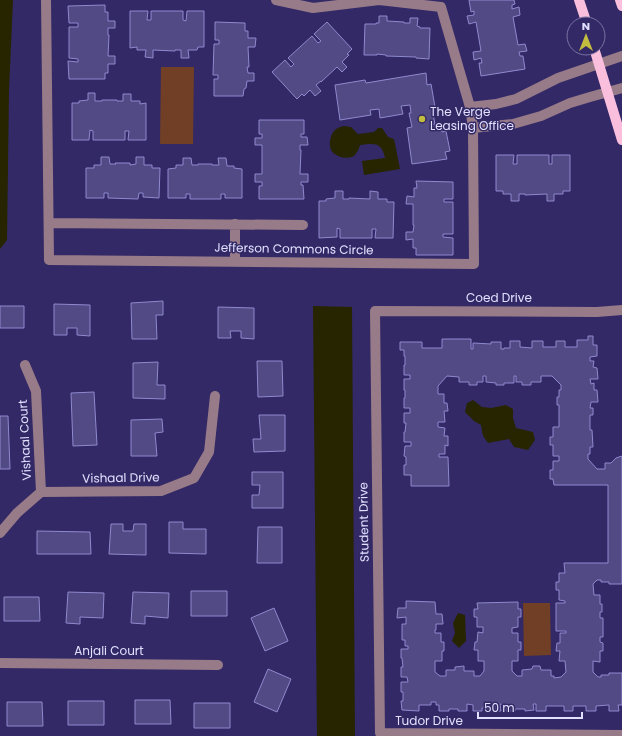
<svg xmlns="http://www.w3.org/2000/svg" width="622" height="736" font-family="Poppins,sans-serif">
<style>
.green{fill:#703f26}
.water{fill:#272500}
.building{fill:#514a84;stroke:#8f89cf}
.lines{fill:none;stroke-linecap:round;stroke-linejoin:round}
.minor{stroke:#987b89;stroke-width:10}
.major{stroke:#fbbfde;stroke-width:10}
.poi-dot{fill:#c2bd3f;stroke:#332966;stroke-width:1.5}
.labels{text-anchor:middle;stroke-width:3;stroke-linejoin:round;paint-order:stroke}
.poi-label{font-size:12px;fill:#e1e1ff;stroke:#332966;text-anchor:start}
.street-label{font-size:12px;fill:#e1e1ff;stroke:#332966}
</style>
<rect width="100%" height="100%" fill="#332966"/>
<!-- green -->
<path class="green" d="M161,67H194L193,144H160Z
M523,603H550L551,655L524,656Z"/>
<!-- water -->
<path class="water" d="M0,0H13L9,91L7,240L0,249Z
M344,126L351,127L358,134L374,132L378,128H382L388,137L394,139L400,169L364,175L362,161L385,158C382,142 374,143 360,145C359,149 357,153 354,156C347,160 335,157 331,150C328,143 331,131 338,128C340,127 342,126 344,126Z
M313,306L352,307L355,736H317Z
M473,400L482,407L491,408L506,405L513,409V418L516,428L533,432L535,440L528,450L514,447L509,439L488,443L483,436L481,425L474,421L465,412L467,403Z
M458,613L465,615L466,641L459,648L452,641L455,633L453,623Z"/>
<!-- building -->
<path class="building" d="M469,0H514L515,4L512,5V9L519,7L520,15L513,17L518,45L525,44L527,51L519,52L520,56H523L525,69L481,76L479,63H482L481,58L474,60L473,52L481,51L476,22L469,24L467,16L474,15V11L471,12Z
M105,5V12H108V21H115V28H108V35H109L108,56H115V64H108V73H105V79H69L68,61L78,62V59L69,58V27H78V23H69L68,6Z
M130,11H148L147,20H151V11H183V20L186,21L187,11H204V47H198L197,50H188L189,58H181V50H175V51L153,50V58L145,57L146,50H137V47L130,48Z
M379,16H387V21L404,22V23H410V18H418L417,26L420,27V28H430L429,59L416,58V57L386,56V55L377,54V55H364L365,24H376V23H379Z
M215,22L245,23V31H248V38H256L255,47H248L249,67H247L248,73H254V81H247L246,88L244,89L243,96H214V79H218V75H213L214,44H219V40H215Z
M327,22L352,49L347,54L349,55L342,62L347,67L342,72L337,67L321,82V81L316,85L321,91L315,96L310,90L304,96L302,94L297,99L272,72L285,60L291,67L294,64L288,58L312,36L318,43L321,41L314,34Z
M426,73L427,85L431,84L435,107L431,108V109H432L435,124H433L434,125H441L442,132L446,131L450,151L445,152L447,159L412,164L407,128L412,127L409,113H411L410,105L401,106L403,114L380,118L379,109L370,110L371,115L340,120L335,85L365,80L366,83Z
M88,93H95V101H102V100H117V101H123V94H131V101H140V104L146,103V140H128L129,131H125V140H93V131L90,130L89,140H72V103H79V101L88,100Z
M259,120H304V134H301V137H307L308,145H300V150H301L300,174H308V182H301V185H303L304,199H259V186H262V182H255V174H262V145H255V138H262V134H259Z
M496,155H514L513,164H517V155H549V164H552V155H570V191H563V194H554V201H547V194L525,195V194H519V201H511V194H503V191H496Z
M101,157H109L110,164H116L115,163H130V165L136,164V157H144V165H152V168H160L159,198L143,197V193H139L138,199L108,198V193H104V198H86V168H94V165H101Z
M183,158H191L192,165H198V164H212V165H219L218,158H226L227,166H234V168L242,169V198H225V194H221V199H190V194H186V198H168V169L176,168V165H183Z
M416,181L453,182V199H444V202H453V234H443V237L453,238V255H416V248H413V239L406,240V232H413L414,225H413V204H406L407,196L414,197V188H417Z
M335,191H343V199H349V198L370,199V191L378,192V199H387V202H394L393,238H375L376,229H372V238H340V229L337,228V237L319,238V201H326V199L335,198Z
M163,301V315H156L157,339H132L131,303Z
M54,304L90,305V336L77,335V328H67V335H54Z
M0,306H24V328H0Z
M218,307L254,308V339L241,338V331H230L231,338H218Z
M588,336H593V345H597V356L590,357V361H594L593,367L597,368L598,379H590L591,384L594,383V390H597L598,402H591L590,408H593V415H590V430H592L593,447H590V454H588V459L597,469H605V463H611L616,458L622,456V584H609V582H601V580H597L593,584L594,595H600V604H602V612H600V618H603V637H600V642L603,643V651H600V662L593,661V672L598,677H601V675H609V673H622V705H618L619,711H609V705L596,706V711H586V706H573V711H564V706H546V711H536V704H533L534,710L525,711V709H515V711H506V705L500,704L501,711H492V709L482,708V711H473V705L467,704V711H458V709H449V711H439V705H436V702H431V705H419V711L402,710L401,701H403V692H401V682H408L407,677H401V667H403L402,658H401V649H408V646H405V640H402V624H406V617L397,618L398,608H406V601L435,602L436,614H442L443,624H436V630H435V633H441V642H444V651H442V661H435V672L440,676H446V670H455V667L464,666V671H474V676H480L484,671V661H478V650H474L475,642H477L478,632L483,633V627H477V617H474V609H478L477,603L518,602V609H521V617H518V627L512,628V633H518V642H521V650H518V661H512V671L517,676H522V670L532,669L533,666H540L541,670H551V676H554V678L561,677L566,672L565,661H559L560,651H556L557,643H560V633H566V631H556V603H565V601L559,600V590H556V582H559V573H565L564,563H608V485H554L553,479H550V470H553V461H559V456H553V445H550V437H553V427H559V405H557V397H559V390H561V385L552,376H541V382H531V385H522V382H516V376H514V383H504V385H496V383L486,382V376H483V382H477V385H469V382H459V377L447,376L438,386V394H444V403H447L448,411H444L445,422H438V427L445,428L444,436H448V446L445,445V454H439V457H448L449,486H411V475H404V465H406V457L404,456L405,446H411V442H404V432H405L406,423H404V413H410V408H404V398H405V390H404V379H410V375H404V365H405V356H404V350H400V342H422V348H442V339H471V349H473V343L491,344V342H501V349H504V348H510V341H520V347L532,348V341H543V347H556V341H565V347H577V340H588Z
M257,361H282L283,396L258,397Z
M158,362L157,385H165V399L133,398V363Z
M94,392L97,445L73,446L71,393Z
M259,415H285V451L254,452L253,439H261Z
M0,416H8L10,469H0Z
M162,419L163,432L155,433L157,456H131V420Z
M252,472H283V508H252V495H259L260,485H252Z
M169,522H183V529H206V554L169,553Z
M111,524H123V531H133L134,524H146V555L109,554Z
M258,527H282V563H257Z
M37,531L90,532L91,554H37Z
M191,591H227V616H191Z
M68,592L104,593L103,618L80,617V624L66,623Z
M133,592L169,593L168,618L145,616V624L131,623Z
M4,597H39L40,621H4Z
M274,608L288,641L265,651L251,618Z
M268,669L291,679L277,712L254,702Z
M135,700H170L171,724H135Z
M68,701H104V725H68Z
M7,702H42L43,726H7Z
M194,703H230V728H194Z"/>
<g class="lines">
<!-- minor -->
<path class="minor" d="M46,0L49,260L474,264L473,128L470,107L441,7L379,0
M276,0L313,8L379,0
M470,107L496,104L516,99L558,78L622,56
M473,128L513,124L541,116L570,103L590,97L622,88
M49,223L303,225
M235,224V262
M622,310L597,312L375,311L380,733L622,735
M25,365L36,391L41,492
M0,533L17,513L41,492L161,491L194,478L209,452L215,396
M0,663L218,665"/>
<!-- major -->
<path class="major" d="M579,0L587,24
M620,0L622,6
M594,48L622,140"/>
</g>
<!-- markers -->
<circle class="poi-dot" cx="422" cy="119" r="4"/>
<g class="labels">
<!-- poi labels -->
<g class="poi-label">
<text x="430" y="116">The Verge<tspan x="430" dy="14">Leasing Office</tspan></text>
</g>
<!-- street labels -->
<g class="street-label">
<text transform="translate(294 249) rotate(1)" y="4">Jefferson Commons Circle</text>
<text x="499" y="302">Coed Drive</text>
<text transform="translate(25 440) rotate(-93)" y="4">Vishaal Court</text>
<text transform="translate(121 478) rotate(-1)" y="4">Vishaal Drive</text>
<text transform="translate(364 522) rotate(-91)" y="4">Student Drive</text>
<text x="109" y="655">Anjali Court</text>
<text x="429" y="725">Tudor Drive</text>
</g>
</g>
<!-- north arrow -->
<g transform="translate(586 36)"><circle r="19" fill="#332966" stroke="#7973a3"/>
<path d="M0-3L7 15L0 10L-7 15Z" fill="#c2bd3f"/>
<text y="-6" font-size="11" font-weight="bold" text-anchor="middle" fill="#e1e1ff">N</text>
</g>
<!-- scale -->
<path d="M478 712v6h104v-6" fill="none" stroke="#e1e1ff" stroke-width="2"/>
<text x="484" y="712" font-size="12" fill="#e1e1ff" stroke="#332966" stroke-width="3" paint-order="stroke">50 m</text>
</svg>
